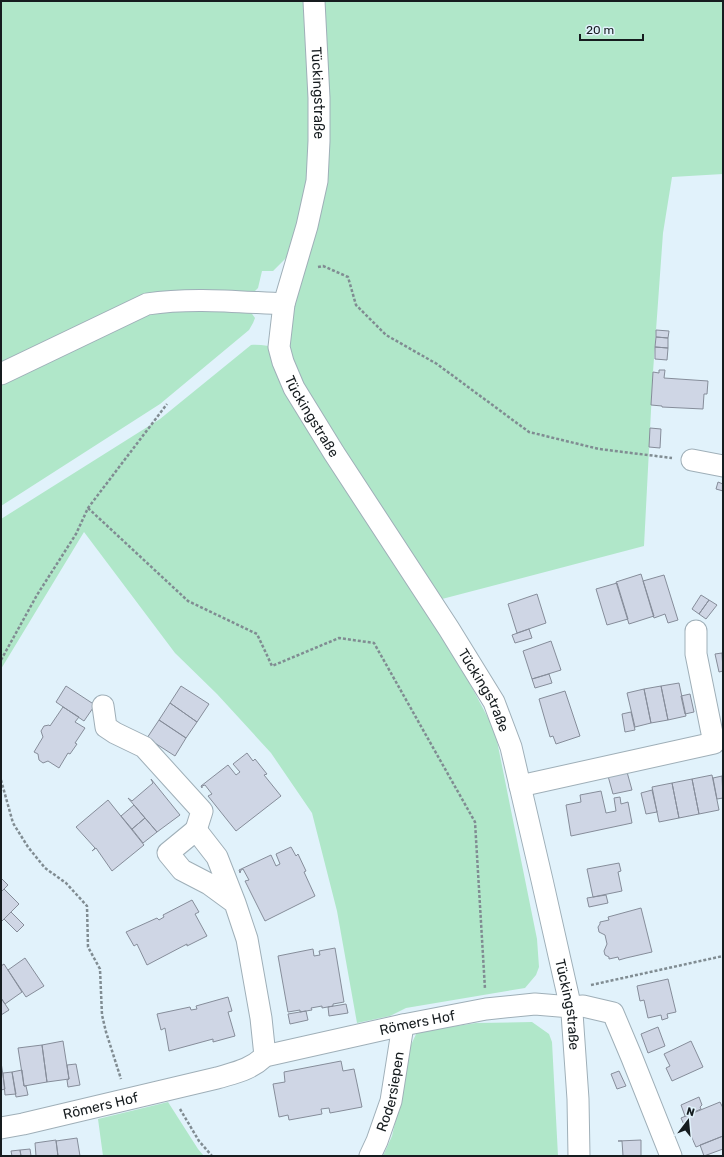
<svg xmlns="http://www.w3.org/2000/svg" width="724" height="1157" font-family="Rubik,sans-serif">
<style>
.green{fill:#b0e7c9}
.building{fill:#cfd6e5;stroke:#868d9a}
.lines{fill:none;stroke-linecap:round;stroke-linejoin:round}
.minor-casing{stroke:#9fafb8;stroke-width:23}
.path{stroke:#808c92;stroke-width:2.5;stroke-dasharray:3 2;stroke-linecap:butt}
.minor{stroke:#fff;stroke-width:21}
.labels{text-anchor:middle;stroke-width:3.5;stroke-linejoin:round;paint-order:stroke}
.street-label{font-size:14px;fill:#161c1f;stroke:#e1f2fb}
</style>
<rect width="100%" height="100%" fill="#e1f2fb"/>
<!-- green -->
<path class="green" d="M1,1H723V174L672,177L663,233L653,372L644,546L442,599L424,608L460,665L495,731L537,939L539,967L536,975L525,988L406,1008L390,1016L357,1023L337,911L312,813L271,753L217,694L175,653L84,532L1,669V519L160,419L251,345C261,344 269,347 279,347L293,270L286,258L273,271H262L258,288L251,295H165L1,367Z
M147,311H250L255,318L253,323L249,330L160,404L1,506V382Z
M532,1022L549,1034L552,1042L558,1156H383L392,1136L404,1084L411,1045L417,1032L476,1023Z
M168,1102L198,1149L204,1156H103L98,1119Z"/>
<!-- building -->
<path class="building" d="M656,330L669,331L668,338L656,337Z
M656,337L668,338V348L655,347Z
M655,347L668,348L667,360L655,359Z
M659,370H665L664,378L708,381L707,394H704L703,409L662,407V406L651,405L653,372L659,373Z
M650,428L661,429L660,448L649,447Z
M718,482L723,484V491L716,489Z
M641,574L654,616L629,624L616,582Z
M664,575L678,620L668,623L665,614L654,618L643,581Z
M617,583L628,619L607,625L596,589Z
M537,594L546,623L517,633L508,604Z
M701,595L709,600L699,614L692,609Z
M709,600L717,605L706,619L699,614Z
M529,629L532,638L515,643L512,635Z
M551,641L561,670L532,679L523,651Z
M722,653L723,671L719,672L715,654Z
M549,674L552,683L535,688L532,679Z
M679,683L686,716L668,720L661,686Z
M66,686L95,705L84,721L56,702Z
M181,686L209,704L197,722L170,703Z
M661,686L668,720L651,723L644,689Z
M644,689L651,723L635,727L627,693Z
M565,691L580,736L556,744L553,736L550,737L539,699Z
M690,694L694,712L685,714L681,696Z
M170,703L197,722L186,738L159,720Z
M63,707L79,717L75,722L85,728L75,743L77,744L70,754L68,753L59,768L48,761L43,763L39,760L38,754L34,752L43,737L41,731L44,726L49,725L50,726Z
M631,712L635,730L625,732L622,714Z
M159,720L186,738L175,756L147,738Z
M247,753L253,761L255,759L267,774L264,775L281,796L236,831L208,796L212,794L205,785L202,786V788L201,786L228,765L236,775L240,772L233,764Z
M627,772L632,790L613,794L608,776Z
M712,775L719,810L699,814L692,779Z
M722,776L723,798L717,799L713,778Z
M151,779L180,815L157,832L128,798L132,801L153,783Z
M692,779L699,814L679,818L672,783Z
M672,783L679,818L659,822L652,787Z
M652,790L657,812L646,814L641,793Z
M601,791L606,813L616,811L614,798L620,797L621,804L628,802L632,823L571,836L566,805L581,802L580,795Z
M108,800L144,845L112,871L96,848L92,851L95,848L76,827Z
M134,805L145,818L132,829L121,816Z
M145,818L157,832L143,843L132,829Z
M291,847L296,856L298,854L306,871L304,872L315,896L265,921L245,881L249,880L243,869L241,870L240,873L239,870L271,855L276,866L280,864L276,854Z
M619,863L621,871L618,872L622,891L593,897L587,869Z
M1,878L8,885L1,892Z
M4,889L19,904L1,922V892Z
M606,895L608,903L589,907L587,898Z
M192,900L199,912L195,914L207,936L187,946V944L147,965L137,944L134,946L126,932L157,918L159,920L164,917L163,915Z
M641,908L652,952L626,958L619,960L618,957L609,959V957L605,955L604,951L607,944L605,935L599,932L598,927L600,924V922L609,920L608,917Z
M11,912L24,925L17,932L4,919Z
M335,948L344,1002L333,1004V1006L322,1008V1006L311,1008L312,1010L300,1012V1010L288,1012L278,956L313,949L314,956L320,955L319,951Z
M25,958L44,986L26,997L8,970Z
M4,964L22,992L5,1004L1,998V966Z
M668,979L676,1012L667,1014L668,1018L662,1020L661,1015L648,1018L644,1000L640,1001L637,986Z
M228,997L232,1011L228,1012L235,1036L213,1042V1039L169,1051L165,1028L161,1030L157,1014L190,1007L191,1010L197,1009L196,1006Z
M1,998L9,1010L1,1015Z
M346,1004L348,1013L329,1016L328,1007Z
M306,1011L308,1020L290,1024L288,1014Z
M658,1027L665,1046L648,1053L641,1034Z
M63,1041L69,1079L47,1082L42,1045Z
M691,1041L703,1067L672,1081L666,1068L670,1066L664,1054Z
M42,1045L47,1082L24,1086L18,1048Z
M341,1061L343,1071L354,1069L362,1107L330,1113L329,1108L321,1109L322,1114L289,1120L288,1115L279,1117L273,1084L285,1082L284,1072Z
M1,1062L5,1089L1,1090Z
M76,1064L80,1085L68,1087L67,1080L69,1079L67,1065Z
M22,1070L24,1086H26L28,1095L16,1097L12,1072Z
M619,1071L626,1086L617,1089L611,1074Z
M12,1072L16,1094L5,1095L3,1073Z
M699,1097L702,1105L700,1107L701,1109L685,1116L681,1105Z
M720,1102L723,1108V1136L696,1147L687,1127H685L681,1118Z
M723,1136V1149L704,1156L700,1145Z
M77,1138L80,1156H58L56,1141Z
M56,1140L58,1156H36L35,1143Z
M641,1140V1156H623L622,1141H618Z
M30,1149L31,1156H21L20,1150Z
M20,1150L21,1156H12L11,1151Z"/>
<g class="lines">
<defs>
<g id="minor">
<path id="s1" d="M314,1L319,98V141L317,181L307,226L284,304L279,347L283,362L294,388L334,453L449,629L494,702L511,747L542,880L572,1013L578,1099L579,1156"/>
<path d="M1,374L147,304C192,297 239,302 284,304"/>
<path d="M692,460L723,466"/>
<path d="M103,706L106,727L115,733L144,747L202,811L196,830"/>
<path d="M520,786L714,743L696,654V631"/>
<path d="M235,903L209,884L182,870L168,853L196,830L217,857L235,903L247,939L261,1018L265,1056"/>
<path id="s2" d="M1,1128L23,1124L217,1078C237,1072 250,1070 265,1056L403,1025L486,1009L535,1004L571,1007L583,1006L613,1013L632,1058L671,1156"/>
<path id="s3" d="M370,1156L377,1141L391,1101L403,1025"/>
</g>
</defs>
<!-- minor casing -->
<use href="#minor" class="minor-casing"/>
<!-- path -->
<path class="path" d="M318,267L323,266L348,277L356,305L386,335L437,364L529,432L599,449L672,458
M88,508L188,601L257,634L272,666L339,638L374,643L475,822L485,989
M1,660L37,595L76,534L88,508L167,404
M1,780L13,823L28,847L45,868L66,883L87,906L88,947L100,969L102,1015L106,1032L121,1079
M591,985L723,956
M180,1109L199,1141L212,1156"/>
<!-- minor -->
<use href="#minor" class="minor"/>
</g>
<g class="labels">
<!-- street labels -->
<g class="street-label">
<text dy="5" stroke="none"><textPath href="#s1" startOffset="92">Tückingstraße</textPath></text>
<text dy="5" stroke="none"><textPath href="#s1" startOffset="428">Tückingstraße</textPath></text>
<text dy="5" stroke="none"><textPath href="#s1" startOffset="752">Tückingstraße</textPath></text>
<text dy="5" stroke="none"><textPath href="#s1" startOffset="1079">Tückingstraße</textPath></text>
<text dy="5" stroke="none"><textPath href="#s2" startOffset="431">Römers Hof</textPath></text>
<text dy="5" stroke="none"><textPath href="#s3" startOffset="68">Rodersiepen</textPath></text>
<text dy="5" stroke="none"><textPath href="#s2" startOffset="102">Römers Hof</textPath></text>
</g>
</g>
<!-- border -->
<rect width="724" height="1157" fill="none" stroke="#161c1f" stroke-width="4"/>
<!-- north arrow -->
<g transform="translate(688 1121) rotate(16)" stroke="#e1f2fb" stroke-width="3" paint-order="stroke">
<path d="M0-3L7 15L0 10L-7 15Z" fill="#161c1f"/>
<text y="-6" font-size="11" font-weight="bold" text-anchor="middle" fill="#161c1f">N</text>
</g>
<!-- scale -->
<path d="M580 34v6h63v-6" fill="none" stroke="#161c1f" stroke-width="2"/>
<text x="586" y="34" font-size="12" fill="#161c1f" stroke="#e1f2fb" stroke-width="3" paint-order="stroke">20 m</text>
</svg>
